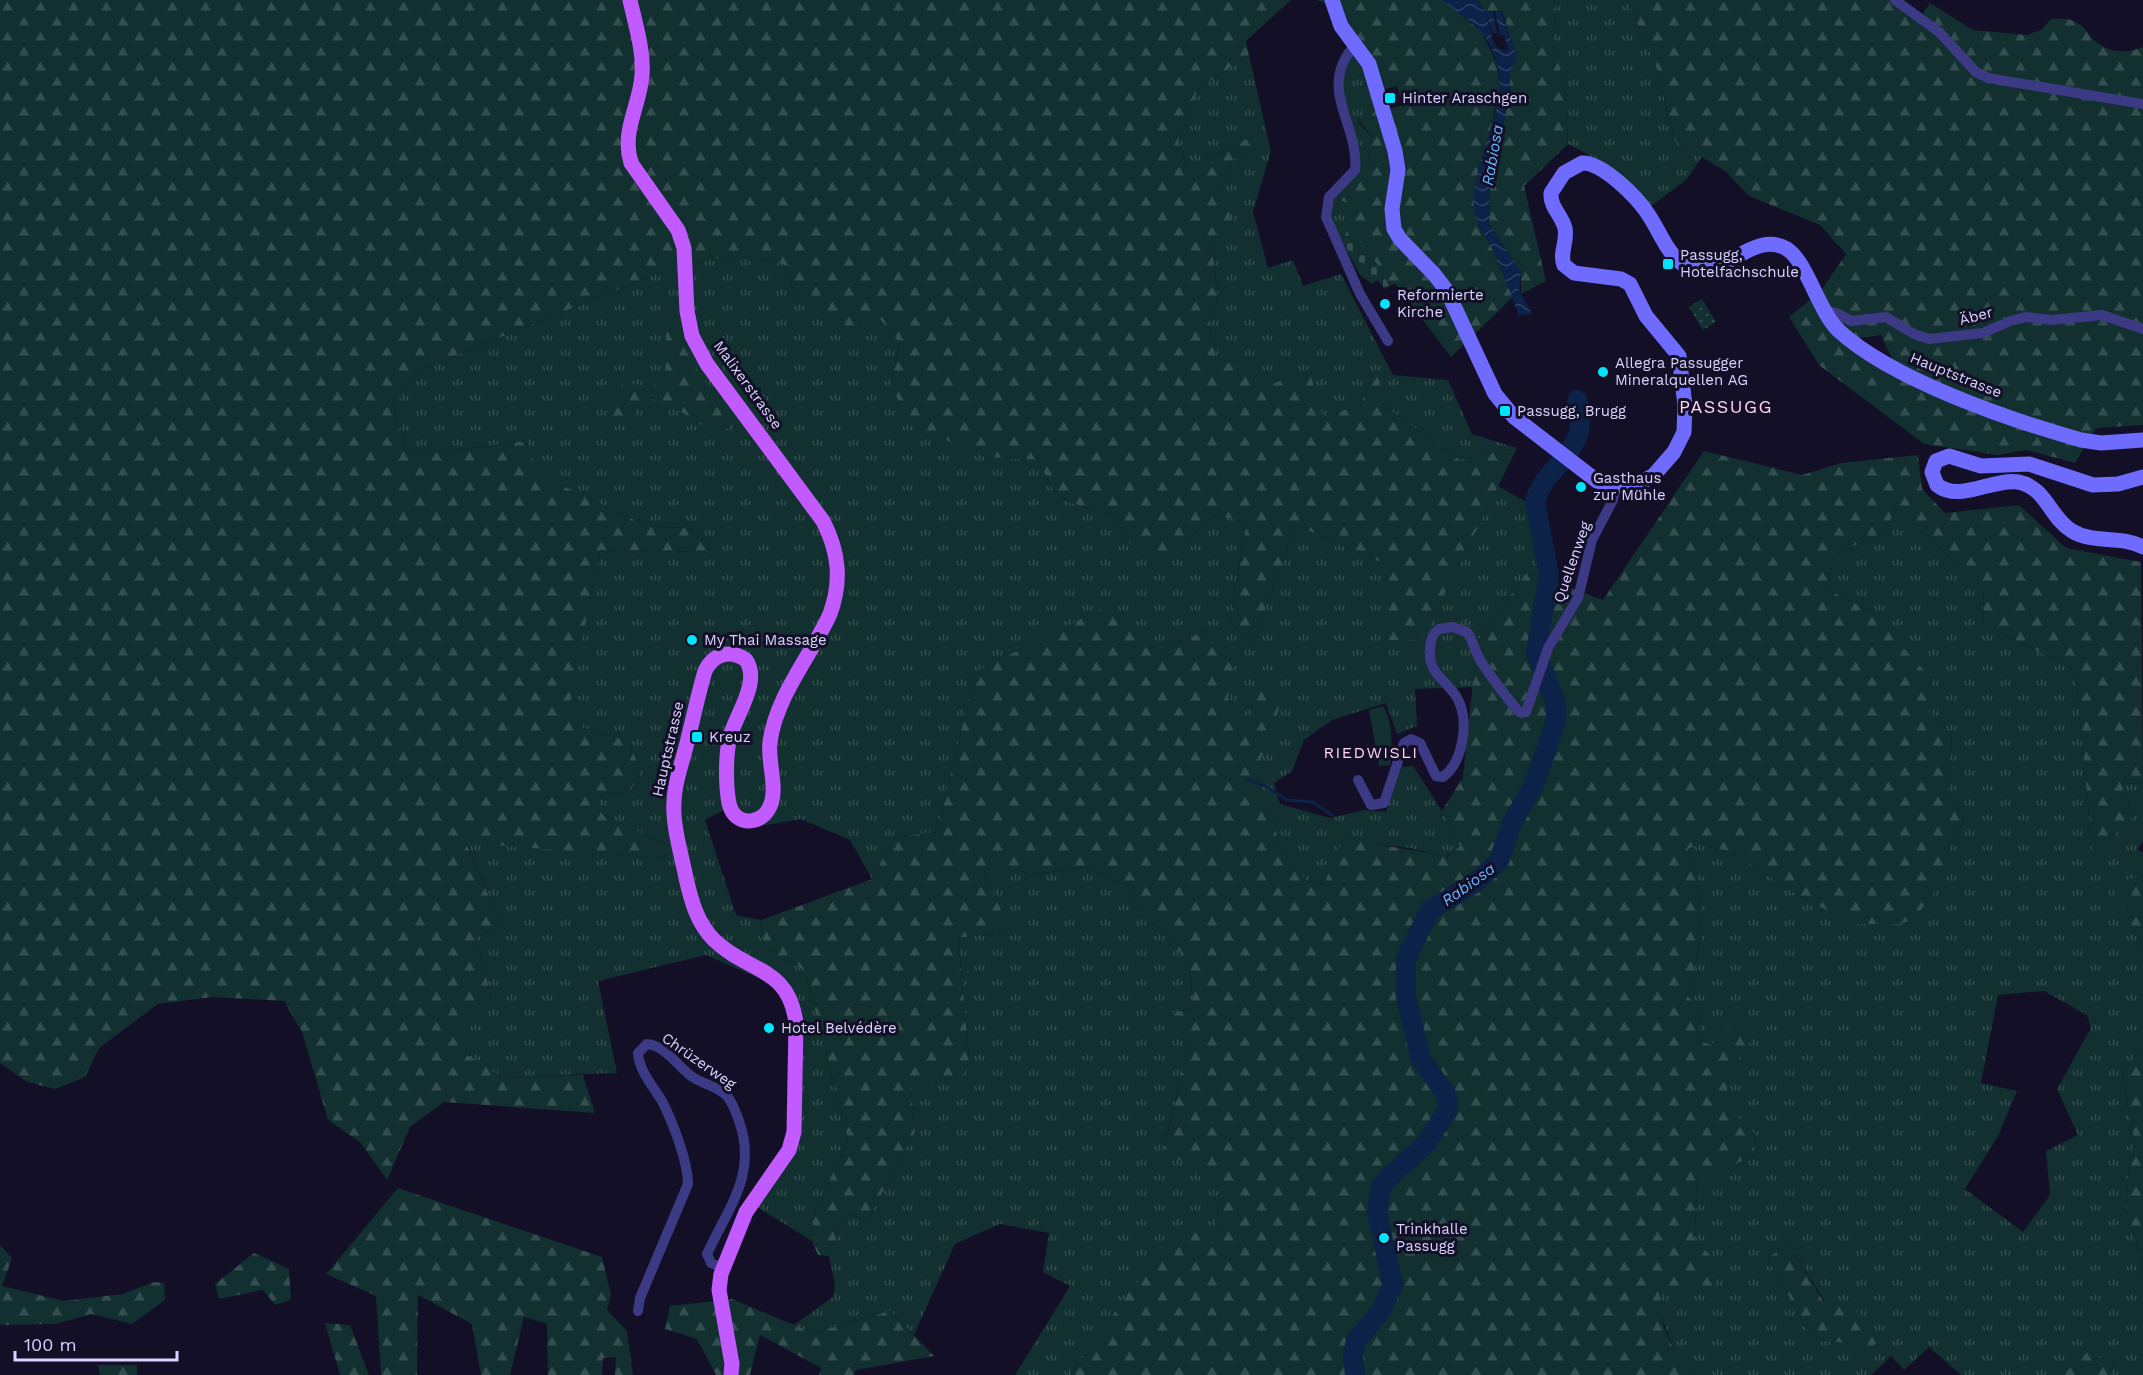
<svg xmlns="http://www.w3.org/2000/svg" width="2143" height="1375" font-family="'Work Sans',sans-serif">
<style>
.grass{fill:url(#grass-tufts);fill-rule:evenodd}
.forest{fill:url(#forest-firs);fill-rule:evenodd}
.cemetery{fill:url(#cemetery-stones)}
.park{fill:url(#park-dots)}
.pitch{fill:#12302f}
.water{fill:url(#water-waves)}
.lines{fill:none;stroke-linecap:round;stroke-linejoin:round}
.stream{stroke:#0c2248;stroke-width:3}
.river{stroke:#0c2248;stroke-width:20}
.street{stroke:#3d3a85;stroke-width:10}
.secondary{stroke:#6f6bff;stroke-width:15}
.primary{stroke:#c25bff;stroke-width:15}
.poi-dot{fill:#00e5ff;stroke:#130f26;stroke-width:2}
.labels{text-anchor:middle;stroke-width:6;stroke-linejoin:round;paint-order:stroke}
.poi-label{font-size:15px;fill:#d9d4ff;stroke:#130f26;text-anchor:start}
.street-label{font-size:15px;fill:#d9d4ff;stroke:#130f26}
.water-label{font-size:16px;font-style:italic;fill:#62b6ff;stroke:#130f26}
.neighbourhood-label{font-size:16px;letter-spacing:1.5px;fill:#ffd6f0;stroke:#130f26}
.quarter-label{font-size:18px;letter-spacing:1.5px;fill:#ffd6f0;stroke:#130f26}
</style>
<defs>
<pattern id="grass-tufts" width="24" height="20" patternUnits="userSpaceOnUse" patternTransform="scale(1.5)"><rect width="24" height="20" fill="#12302f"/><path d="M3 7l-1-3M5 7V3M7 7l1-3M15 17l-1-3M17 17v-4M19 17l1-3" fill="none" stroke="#344d4e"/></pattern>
<pattern id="forest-firs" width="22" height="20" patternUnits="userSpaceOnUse" patternTransform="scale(1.5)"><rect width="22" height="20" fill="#12302f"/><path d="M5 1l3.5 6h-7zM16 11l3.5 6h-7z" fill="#344d4e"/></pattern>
<pattern id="cemetery-stones" width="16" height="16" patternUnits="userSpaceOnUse" patternTransform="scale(1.5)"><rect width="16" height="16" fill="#12302f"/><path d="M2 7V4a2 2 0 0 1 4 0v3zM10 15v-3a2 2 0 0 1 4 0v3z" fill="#344d4e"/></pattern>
<pattern id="park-dots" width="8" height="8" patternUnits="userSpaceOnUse" patternTransform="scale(1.5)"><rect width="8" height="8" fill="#12302f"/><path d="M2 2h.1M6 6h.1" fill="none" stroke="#344d4e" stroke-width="1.8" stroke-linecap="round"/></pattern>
<pattern id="water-waves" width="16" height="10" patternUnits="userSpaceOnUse" patternTransform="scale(1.5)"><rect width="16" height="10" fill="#0c2248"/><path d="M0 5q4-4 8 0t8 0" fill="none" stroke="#2f4163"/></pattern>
</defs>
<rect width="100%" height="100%" fill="#130f26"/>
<!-- grass -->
<path class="grass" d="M1556,0H1627L1656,66L1675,141L1702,157L1686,180L1650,207C1627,179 1601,160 1568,144L1565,88L1553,41Z
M1356,44L1384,111L1358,122L1371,136L1368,165L1355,167L1339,88Z
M1249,55L1266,130L1187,167L1178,141L1198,89Z
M1269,143L1271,151L1253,212L1268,268L1293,260L1303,286L1341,274L1393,375L1448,380L1472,434L1517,448L1460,460L1387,408L1376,370L1361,404L1323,419L1216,356L1209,322L1218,300L1211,237L1231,226L1223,183L1235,158Z
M1329,197L1360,205L1342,241L1328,225Z
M754,256L785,265L797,300L881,320L900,344L890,385L985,457L1039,460C1055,505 1070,503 1113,515L1130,544L1179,548L1214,515L1247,522L1229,622L1253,642L1296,525L1387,565V640H1422L1498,486L1541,510L1556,583L1527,572L1477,642L1473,687L1415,689L1417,726L1397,734L1386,703L1332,720L1304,740L1292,771L1274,783L1280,804L1330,818L1364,810L1386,812L1401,767L1413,766L1442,811L1460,846L1446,857L1410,848L1364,843L1345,836L1324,884L1307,881L1279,847L1273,816L1247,795L1251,719L1225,710L1206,630L1156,654L975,672L937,832L894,837L872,879L850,840L801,819L744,829L724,810L705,820L736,915L761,920L764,946L805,971L848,1139L813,1218L812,1241L762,1210L747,1198L786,1144L795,1021L779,987L706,955L598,981L617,1073L502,1077L467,1056L462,1007L492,998L475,937L502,927L466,842L663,858V844L602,814L598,797L631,790L640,770L629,741L583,728L569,704L600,550L707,552L709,543L701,529L647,526L537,474L526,441L426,454L407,449L393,407L420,370L656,274L713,259Z
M1895,507L1983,588L1984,625L2075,669L2093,856L2133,817L2121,783L2143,784V841L2138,849L2143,853V875L2112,885L2143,947V1044L2122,1075L2135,1145L2127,1182L2128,1219L2141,1256L2143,1277V1375H2110L2113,1365L2089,1352L2062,1375H1961L1929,1347L1904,1370L1891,1356L1871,1375H1691L1676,1354L1658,1308L1660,1289L1710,1255L1695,1239L1697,1182L1754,1155L1755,1134L1727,1108V1077L1742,1017L1712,1045L1699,1041L1700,1006L1688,997L1701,938L1699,887L1688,849L1699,844L1732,852L1809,902L1946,855L1964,819L1947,794L1952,735L1929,712L1869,611L1824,587C1839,551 1845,544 1884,539ZM2044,991L2087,1015L2091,1028L2057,1089L2078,1135L2046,1151L2050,1195L2023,1232L1965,1189L1998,1136L2017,1091L1981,1083L1998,995ZM1789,1244L1851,1344L1813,1339L1767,1258Z
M1085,867L1127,885L1147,919L1172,937L1190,973L1193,1008L1169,1014L1189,1045L1164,1147L1219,1190L1216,1231L1097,1338L1071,1375H1015L1070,1286L1043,1272L1049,1233L1000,1224L955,1244L914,1335L890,1311L813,1333L794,1325L833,1297L835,1285L829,1256L845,1212L867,1221L915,1132L911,1088L969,1057L958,938L1009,931L984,870L1007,869L1037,874Z"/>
<!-- forest -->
<path class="forest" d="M0,0H1291L1246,41L1249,55L1198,89L1178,141L1187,167L1266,130L1269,143L1235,158L1223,183L1232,226L1211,237L1218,300L1209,322L1216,356L1270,385L1309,369L1323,418L1361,404L1376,369L1387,408L1460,460L1517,448L1422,640H1387V565L1296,525L1253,642L1229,622L1247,522L1214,515L1179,548L1156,558L1130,544L1113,515C1070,503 1055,504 1039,460L985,457L912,425L890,385L900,344L881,320L849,327L797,300L785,265L754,256L713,259L656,274L420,370L393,407L407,449L426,454L526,441L538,474L647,526L701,529L709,543L707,552L600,550L570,704L583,728L629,741L640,770L631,790L599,797L602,814L663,844V858L466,843L502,927L475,937L492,998L463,1008L467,1055L502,1077L583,1075L595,1113L444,1102L410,1127L387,1180L361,1143L328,1120L302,1032L284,1001L212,997L158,1004L99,1048L85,1077L55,1089L27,1082L0,1063Z
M1316,0H1443L1481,31L1496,61L1500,86L1488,142L1476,181L1478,225L1491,246L1513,297L1451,357L1395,283L1389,286L1383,276L1342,241L1359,206L1329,197L1355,167L1368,164L1371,136L1357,117L1403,105L1397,86L1378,91L1333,5Z
M1478,0H1556L1553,41L1565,88L1568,144L1524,186L1546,281L1521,294V272L1489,224L1490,187L1509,96L1510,73L1517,57L1502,11H1485Z
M1627,0H1895L1920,18L1930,3L1973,30L2027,35L2041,30L2051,19C2059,19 2066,18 2074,21C2083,24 2088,34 2094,40C2107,53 2127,54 2143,47V425L2096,428L2075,463L2026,450L1998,455L1924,444L1819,365L1789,317L1820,292L1846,254L1820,225L1749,196L1725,171L1675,141L1656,66ZM1881,335L1893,361L1857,343L1860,338Z
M677,317L685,350L733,426L716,434L667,403L643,397L632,420L612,418L613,392L625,382L651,387L665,378L666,318Z
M1704,451L1802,475L1841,463L1918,455L1922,489L1945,513L2019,505L2066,548L2141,562L2143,784L2121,783L2133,817L2093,856L2075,669L1984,625L1983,588L1895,507L1884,539C1845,544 1839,551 1824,587L1869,611L1933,680L1929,712L1952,735L1947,794L1964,819L1946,855L1932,898L1910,921L1897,924H1858L1809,902L1732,852L1699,844L1688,849L1699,887L1701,938L1688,997L1700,1006L1699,1041L1712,1045L1742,1016L1755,1034L1727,1077V1107L1755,1134L1754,1155L1697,1183L1695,1239L1710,1255L1715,1288L1660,1290C1656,1321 1673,1350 1691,1375H1071L1128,1293L1176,1240L1202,1230L1216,1231L1219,1191L1164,1148L1189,1045L1164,1023L1169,1014L1193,1008L1190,973L1172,937L1147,919L1127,885L1085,867L1037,874L1007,869L984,871L1010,931L958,938L969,1057L961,1076L911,1088L915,1132L867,1221L845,1212L829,1256L818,1255L812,1241L813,1218L848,1139L805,971L764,946L761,920L872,879L894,837L937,832L975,672L1111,604L1156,654L1206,630L1235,655L1226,710L1251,719L1261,682L1285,692L1248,795L1273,816L1279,847L1307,881L1324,884L1344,836C1376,847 1413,848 1447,857L1460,846L1442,811L1463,777L1477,642L1527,572L1603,600Z
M2143,875V947L2111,885Z
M2143,1044V1277L2141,1256L2128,1219L2127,1182L2135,1145L2122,1075Z
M398,1188L602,1257L611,1295L607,1310L627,1331L633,1375H615L616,1357L603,1358L602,1375H548L547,1324L524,1317L510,1375H481L472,1324L418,1295L417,1375H381L376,1296L326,1274Z
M1789,1244L1823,1301L1860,1313L1878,1341L1863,1356L1851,1344L1813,1339L1767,1258Z
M0,1245L12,1258L2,1286L64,1301L122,1294L154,1282L164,1283L165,1300L132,1324L91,1314L56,1324L3,1325L0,1324Z
M254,1253L289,1269L291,1300L275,1305L263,1290L219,1299L215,1284Z
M732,1299L813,1333L890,1311L934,1356L856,1370L854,1375H819L821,1368L760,1335L750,1375H716L697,1339L665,1329L670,1306Z
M325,1323L350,1325L369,1375H340Z
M2089,1351L2113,1365L2110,1375H2062Z
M98,1365H137V1375H100Z"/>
<!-- cemetery -->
<path class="cemetery" d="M1342,241L1362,243L1382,271L1389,286L1384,289L1378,280L1372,284L1360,275Z"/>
<!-- park -->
<path class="park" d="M1702,299L1716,322L1703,330L1689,307Z"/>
<!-- pitch -->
<path class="pitch" d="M1383,706C1394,725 1392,743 1390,765L1379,766L1369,710Z"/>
<!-- water -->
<path class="water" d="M1443,0H1478L1485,11H1493L1497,33L1493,34L1486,15L1493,41L1499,49L1508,50L1504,35L1500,36L1495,11H1501L1517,57L1510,73L1509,96L1490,187L1489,224L1521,272L1519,290L1532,314L1519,316C1511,293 1501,270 1492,248C1485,233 1475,225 1474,207C1470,148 1528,89 1481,32C1471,19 1454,12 1443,0Z"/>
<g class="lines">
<!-- stream -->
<path class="stream" d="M1248,779L1265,786L1287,800L1313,802L1332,815"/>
<!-- river -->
<path class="river" d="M1355,1375L1353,1355L1356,1341L1382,1309L1393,1285L1377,1213L1380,1189L1388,1178L1426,1144L1448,1109L1447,1096L1421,1059L1406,998V959L1430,910L1475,883L1499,861L1512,823L1533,787L1556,721V703L1536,653L1549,575L1535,501C1546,463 1593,452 1577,400"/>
<!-- street -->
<path class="street" d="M1895,0L1939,32L1976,72L1988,78L2143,104
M1356,44C1315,88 1360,124 1355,170L1329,197L1326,217L1360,294L1388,341
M1823,310L1836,313L1851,321L1886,317L1914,334L1929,339L1983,333L2010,321L2026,317L2052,320L2102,315L2143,329
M1358,780L1371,805L1384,803L1404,743L1411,739L1420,743L1436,776L1443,777C1464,761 1470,718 1456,696C1444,678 1428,673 1430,649C1431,640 1432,634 1439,629L1453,627L1467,632C1473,640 1474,649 1479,658C1483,666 1517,712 1521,713L1526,712L1548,648L1578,598L1592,540L1613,500L1616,486
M638,1311L640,1298L688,1184C688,1162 673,1123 663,1103C655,1088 639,1072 638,1053L647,1044C664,1045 678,1066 691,1076C702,1084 718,1086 727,1096C733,1103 736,1113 739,1121C758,1174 728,1208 707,1254L711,1263L723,1268"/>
<!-- secondary -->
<path class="secondary" d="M1332,0L1341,26L1369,64L1395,151L1398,170L1392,209L1394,229L1400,239L1434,274L1447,291L1495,394L1514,417L1597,481L1616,486L1642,482L1654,475L1674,452L1684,432L1685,405L1679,356L1646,316L1630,284L1621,279L1574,273L1564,265C1559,253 1568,241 1565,228C1561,214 1550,207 1551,193L1564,173L1582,163C1602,162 1637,197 1648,214C1659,230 1666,251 1681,263C1717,290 1751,227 1787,249C1807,262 1818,310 1838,330C1892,380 2010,420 2081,440L2101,443L2143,440
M2143,477L2118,484L2093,485L2029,464L1981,466L1949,456L1936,461L1932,472L1937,485C1960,503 1992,478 2018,482C2046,487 2050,518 2072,531C2093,544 2121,535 2143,547"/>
<!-- primary -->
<path class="primary" d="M630,0C635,23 644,51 642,75C640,106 621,131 631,163L678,230L684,248L687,311L692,336L707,364L823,521C839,552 842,581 830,614C811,656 776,696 770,742C767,763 780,791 768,810C762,820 747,825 737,817C728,810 728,797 727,787C726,770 726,753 730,737C736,714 761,682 746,660C730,649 713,654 705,671C698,695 693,719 687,743C681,767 672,789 674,814C675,835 682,857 686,878C691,900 697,923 714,940C748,973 789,966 796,1023L794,1132L789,1150L746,1212L721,1274L719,1290L732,1364L731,1375"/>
</g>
<!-- markers -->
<g class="poi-dot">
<rect x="1384" y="92" width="12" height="12" rx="3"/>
<rect x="1662" y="258" width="12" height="12" rx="3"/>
<circle cx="1385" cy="304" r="6"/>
<circle cx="1603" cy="372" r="6"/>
<rect x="1499" y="405" width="12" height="12" rx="3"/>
<circle cx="1581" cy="487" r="6"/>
<circle cx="692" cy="640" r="6"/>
<rect x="691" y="731" width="12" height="12" rx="3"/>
<circle cx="769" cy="1028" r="6"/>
<circle cx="1384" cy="1238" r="6"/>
</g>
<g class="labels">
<!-- poi labels -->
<g class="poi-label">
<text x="1402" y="103">Hinter Araschgen</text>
<text x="1680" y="260">Passugg,<tspan x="1680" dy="17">Hotelfachschule</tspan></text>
<text x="1397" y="300">Reformierte<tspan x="1397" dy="17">Kirche</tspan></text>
<text x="1615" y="368">Allegra Passugger<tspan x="1615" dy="17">Mineralquellen AG</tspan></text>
<text x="1517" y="416">Passugg, Brugg</text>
<text x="1593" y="483">Gasthaus<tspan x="1593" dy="17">zur Mühle</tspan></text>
<text x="704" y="645">My Thai Massage</text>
<text x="709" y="742">Kreuz</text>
<text x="781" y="1033">Hotel Belvédère</text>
<text x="1396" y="1234">Trinkhalle<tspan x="1396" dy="17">Passugg</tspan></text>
</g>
<!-- street labels -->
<g class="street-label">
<text transform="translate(1976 316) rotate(-15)" y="5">Äber</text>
<text transform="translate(1956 375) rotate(22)" y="5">Hauptstrasse</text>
<text transform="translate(748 385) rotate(54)" y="5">Malixerstrasse</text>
<text transform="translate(1572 562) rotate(-71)" y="5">Quellenweg</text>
<text transform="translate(668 749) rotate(-77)" y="5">Hauptstrasse</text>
<text transform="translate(699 1061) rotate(35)" y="5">Chrüzerweg</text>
</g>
<!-- water labels -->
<g class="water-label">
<text transform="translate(1492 155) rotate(-80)" y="6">Rabiosa</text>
<text transform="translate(1468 884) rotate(-36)" y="6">Rabiosa</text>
</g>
<!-- neighbourhood labels -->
<g class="neighbourhood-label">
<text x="1371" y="758">RIEDWISLI</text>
</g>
<!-- quarter labels -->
<g class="quarter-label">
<text x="1726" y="413">PASSUGG</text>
</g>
</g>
<!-- scale -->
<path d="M15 1351v9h162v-9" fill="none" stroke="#d9d4ff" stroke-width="3"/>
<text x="24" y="1351" font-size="18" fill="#d9d4ff" stroke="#130f26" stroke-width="4.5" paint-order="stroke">100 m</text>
</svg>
